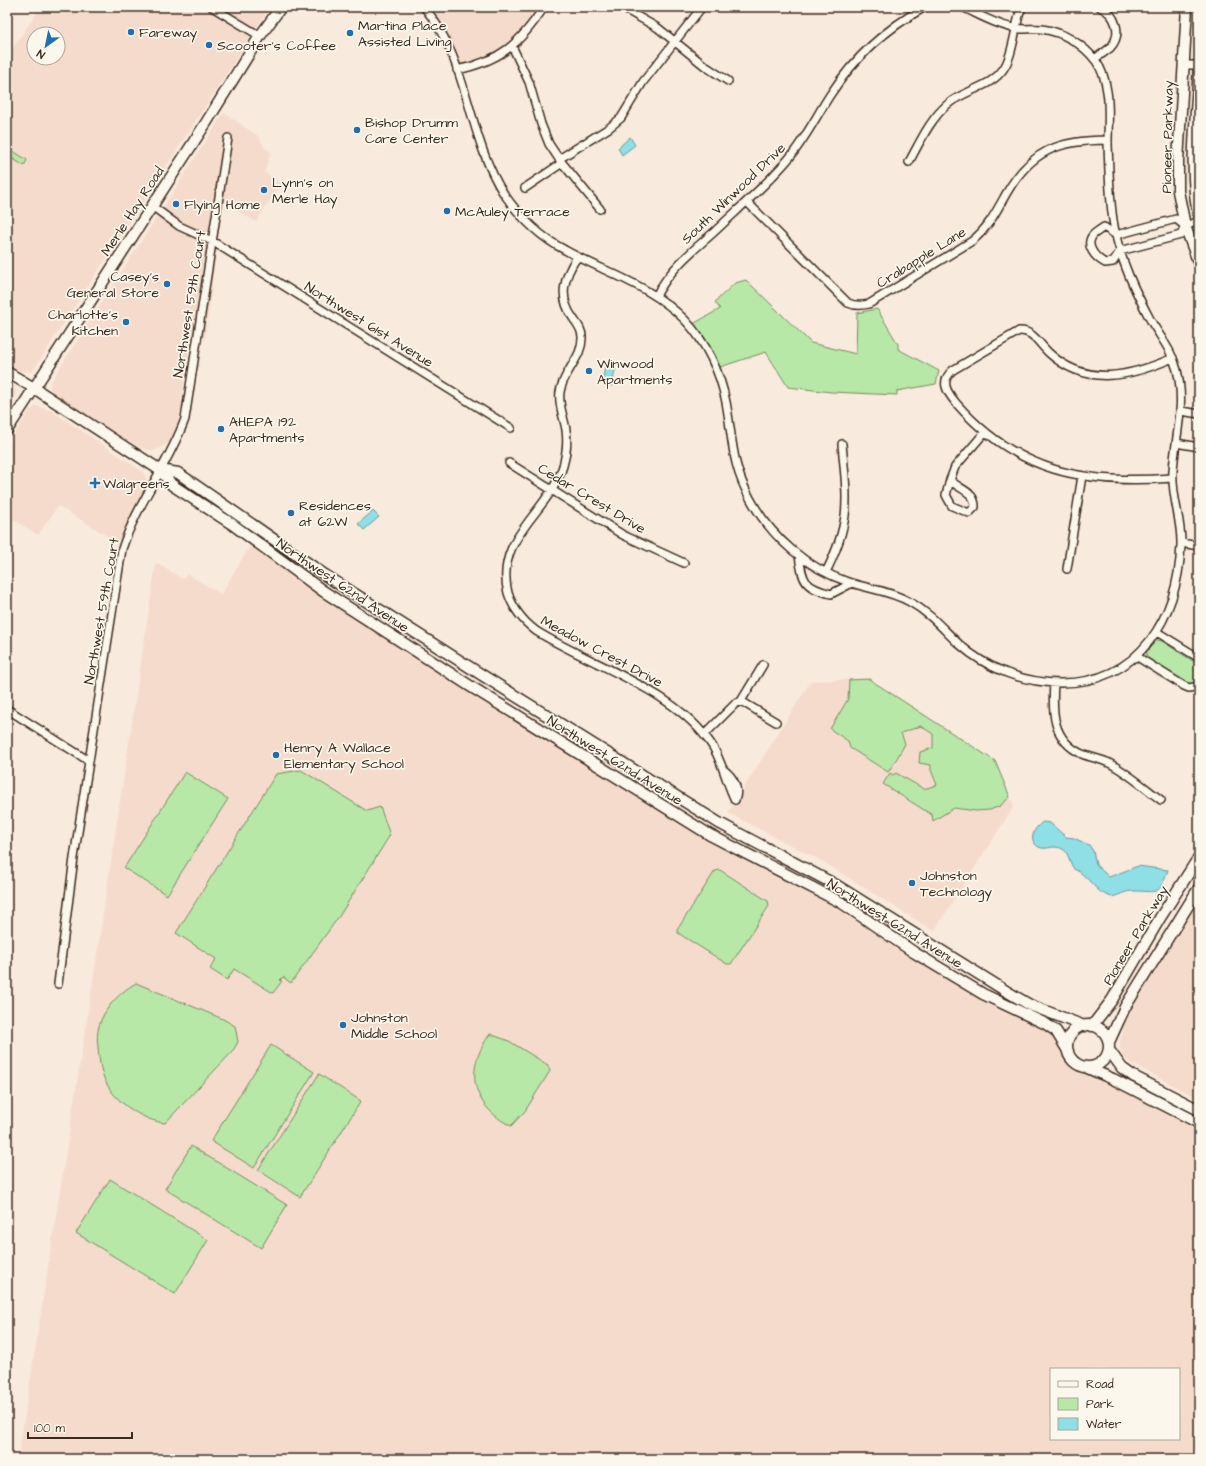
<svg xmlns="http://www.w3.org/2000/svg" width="1206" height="1466" font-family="'Architects Daughter',sans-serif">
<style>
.built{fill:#f5dbcb;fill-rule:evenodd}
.green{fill:#b7e8a7;stroke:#798962}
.water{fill:#8edfe6;stroke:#6d9796}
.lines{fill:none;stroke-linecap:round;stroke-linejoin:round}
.street-casing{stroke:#3b2a1e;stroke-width:10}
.secondary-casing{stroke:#3b2a1e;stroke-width:13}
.street{stroke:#fbf7ec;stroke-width:7}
.secondary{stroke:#fbf7ec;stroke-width:10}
.poi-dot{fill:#1f6fb2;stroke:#fbf7ec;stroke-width:1.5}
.labels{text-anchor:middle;stroke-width:3.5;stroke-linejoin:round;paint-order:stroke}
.poi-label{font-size:14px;fill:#3b2a1e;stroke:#fbf7ec;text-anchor:start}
.street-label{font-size:14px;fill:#3b2a1e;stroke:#fbf7ec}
</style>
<rect width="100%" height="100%" fill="#f8eadd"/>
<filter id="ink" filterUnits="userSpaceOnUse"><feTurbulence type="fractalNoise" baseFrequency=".025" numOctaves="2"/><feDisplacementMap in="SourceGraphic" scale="8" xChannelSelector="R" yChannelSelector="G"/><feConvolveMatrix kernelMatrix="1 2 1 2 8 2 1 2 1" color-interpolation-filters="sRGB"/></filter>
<g filter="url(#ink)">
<!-- built -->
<path class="built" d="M41,7H270L32,372L21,371L7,364V47L12,49ZM34,34H58V58H34Z
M424,7H544L512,46L457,70L452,54Z
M224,113L258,136L265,148L271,152L264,172L281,183L256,222L223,202L205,338L191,336L181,400L183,402L182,409L177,425L170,442L154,451L139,447L55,396L50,389V383Z
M7,379L15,386L16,395L7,412Z
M37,406L52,411L143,472L147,480L146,487L126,528L121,544L58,506L38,535L7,515V446L30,410Z
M261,545L710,835L842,903L992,1003L1040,1026L1053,1034L1065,1060L1071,1067L1079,1071L1097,1076L1199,1127V1459H18L97,955L156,563L183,579L187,574L221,594L249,548ZM1051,1369H1179V1439H1051Z
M869,679L995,761L1014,806L934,931L820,860L728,813L811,681Z
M1199,888V1099L1129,1062L1124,1057L1120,1048V1041L1124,1030L1116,1027Z"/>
<!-- green -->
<path class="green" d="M7,147L27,160L24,166L7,155Z
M746,280L811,343L856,354L857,313L877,309L898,344V349L939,371L936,384L897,391V395L831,392L788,387L766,352L720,367L708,344L693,324L720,309L715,302L735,283Z
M1158,640L1162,641L1199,665V682C1186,690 1159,667 1147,659C1144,652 1151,643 1158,640Z
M869,679L995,761L1010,797L1000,806L990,810L976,811L954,808L933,821L932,815L883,784L890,773L893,775L896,773L924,789L937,785L931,770V765L919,763L920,752L933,748V734L921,726L901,733L905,744C899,754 895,763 888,772L850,748L848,741L830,729L848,699L849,680Z
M301,770L367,811L380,807L390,835L340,915L291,983L283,977L280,980L282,981L273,993L234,969L227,980L210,969L216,959L176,933L276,774Z
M185,772L228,799L167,895L124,868Z
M720,870L768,901L769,906L731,964H727L678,933L677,930L715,871Z
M136,983L223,1019L235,1026L238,1042L232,1052L165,1123C145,1121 118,1104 108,1086C101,1075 99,1060 98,1047C97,1040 97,1033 99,1026C104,1008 120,992 136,983Z
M490,1034L509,1041L548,1065L550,1071L525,1111L511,1126C471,1105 464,1070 490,1034Z
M271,1045L314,1072L254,1168L211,1141Z
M319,1074L361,1101L300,1197L258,1170Z
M191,1146L287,1205L261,1248L165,1189Z
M110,1179L208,1240L175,1294L76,1233Z"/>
<!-- water -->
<path class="water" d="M630,137L635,145L622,155L618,148Z
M609,361L616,365L612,386L602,384L605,366Z
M373,511L379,517L364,530L358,524Z
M1043,822L1050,823L1066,837L1074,838L1089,845L1093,851L1096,865L1109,877L1138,866L1168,870C1158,897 1159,891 1133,891C1125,891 1120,895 1112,897C1094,893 1090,876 1074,869C1070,864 1069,854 1064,850C1054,843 1047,851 1039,847C1027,841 1034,827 1043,822Z"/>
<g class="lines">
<defs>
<path id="street" d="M212,7L260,36
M424,7C469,60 467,137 504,194C520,217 540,237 565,250C606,273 651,285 685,320C706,342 720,372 726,402C733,439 731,465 751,500C772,538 807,568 848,582C869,589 891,591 910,602C930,613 943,629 959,644C987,669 1024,683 1061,683C1140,683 1178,617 1181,545C1182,520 1171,496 1173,471C1175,437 1186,405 1177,370C1172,351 1161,338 1151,321C1135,291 1120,260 1114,226C1109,199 1109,170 1108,143C1108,116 1112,84 1096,61C1083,44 1063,32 1042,29C1032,28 1023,30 1014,28C996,25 978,14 962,7
M621,7L658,28L705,66L728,81
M512,46L529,82L541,124L549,144L559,159L600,209
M1094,59C1099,56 1105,52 1110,48C1123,34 1116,14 1100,7
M1183,65H1199
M457,70C500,61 520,44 544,7
M559,159L609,128L621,118L643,82L702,7
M909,162C920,142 930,119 948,104C966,89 991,88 1004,68C1015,52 1016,13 1023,7
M525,188L562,163
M747,202L848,303C855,306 861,306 869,304L972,241C988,228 996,212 1006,194C1031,150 1059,140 1108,140
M152,206L179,226L212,241L511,428
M1176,219L1185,226L1181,235L1120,251L1113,262L1105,263C1096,258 1084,246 1093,235C1096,232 1101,229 1104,227L1116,235Z
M1185,226L1199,221
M577,257C564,277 558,297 573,318C577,324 582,329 582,337C583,358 563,371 560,392C558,405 564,417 566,430C568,443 566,455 563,466C549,513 494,537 508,593C513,609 523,621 536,631C592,666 677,690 713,747C723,764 726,782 735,800
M656,296C670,269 691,252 713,233C737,210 763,188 785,163C804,142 815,118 830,95C854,58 887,28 925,7
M1181,411L1199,414
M1176,443L1199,447
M509,463L623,535L684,563
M1172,478C1084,485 1016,472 956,403C946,391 940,381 953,370L1019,331C1033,330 1039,344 1049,353C1087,388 1131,376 1173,358
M950,480C960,490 975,491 975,507L969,513L952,506L946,495Z
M950,480L955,467L985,432
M1181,543L1199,546
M799,556C803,582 804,587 831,594L852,583
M1067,569L1082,476
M826,572C852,520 847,500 842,444
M1157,632L1199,658
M1136,656L1184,686L1189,688L1199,686
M1054,683C1052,712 1052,740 1082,754C1092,758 1102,759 1111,764C1129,774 1145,788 1161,800
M741,701L776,722
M7,709L89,761
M704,735L735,704L741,701L763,665
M724,770C733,777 740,788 735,800
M58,984L74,858L122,549C137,503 169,464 185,419L228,138"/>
<path id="secondary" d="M1187,7L1178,162V191L1185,226L1199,264
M1199,65C1197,113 1188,172 1199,218
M7,372L34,388L160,470L172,485L232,524L323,591L470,686L710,835L842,903L915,953L983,994L1046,1024L1056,1031L1068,1051
M7,430L206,123L260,36L281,7
M160,470L178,473L325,575L482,675L719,823L836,885L1006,991L1030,1005L1084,1026
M1067 1046a21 21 0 1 1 42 0a21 21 0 1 1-42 0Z
M1092,1026L1112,1000L1160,918L1199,857
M1109,1042L1125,1007L1199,888
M1109,1050L1122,1068L1133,1076L1199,1110
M1085,1067L1113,1079L1199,1123"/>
</defs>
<!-- street casing -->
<use href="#street" class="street-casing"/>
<!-- secondary casing -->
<use href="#secondary" class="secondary-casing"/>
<!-- street -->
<use href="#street" class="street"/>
<!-- secondary -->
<use href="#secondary" class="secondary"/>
</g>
</g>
<!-- markers -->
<g class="poi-dot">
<circle cx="131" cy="32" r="4"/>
<circle cx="350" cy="33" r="4"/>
<circle cx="209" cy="45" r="4"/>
<circle cx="357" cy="130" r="4"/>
<circle cx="264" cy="190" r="4"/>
<circle cx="176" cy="204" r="4"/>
<circle cx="447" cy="211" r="4"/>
<circle cx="167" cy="284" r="4"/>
<circle cx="126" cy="322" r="4"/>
<circle cx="589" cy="371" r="4"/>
<circle cx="221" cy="429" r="4"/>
<path d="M93 477h4v4h4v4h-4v4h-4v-4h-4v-4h4z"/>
<circle cx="291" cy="513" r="4"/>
<circle cx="276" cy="755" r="4"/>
<circle cx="912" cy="883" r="4"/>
<circle cx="343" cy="1025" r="4"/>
</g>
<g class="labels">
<!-- poi labels -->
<g class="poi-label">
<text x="358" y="30">Martina Place<tspan x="358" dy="16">Assisted Living</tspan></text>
<text x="139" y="37">Fareway</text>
<text x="217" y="50">Scooter's Coffee</text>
<text x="365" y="127">Bishop Drumm<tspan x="365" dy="16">Care Center</tspan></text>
<text x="272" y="187">Lynn's on<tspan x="272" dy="16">Merle Hay</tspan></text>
<text x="184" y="209">Flying Home</text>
<text x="455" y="216">McAuley Terrace</text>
<text x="159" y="281" text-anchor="end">Casey's<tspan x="159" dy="16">General Store</tspan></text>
<text x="118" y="319" text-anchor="end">Charlotte's<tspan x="118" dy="16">Kitchen</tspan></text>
<text x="597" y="368">Winwood<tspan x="597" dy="16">Apartments</tspan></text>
<text x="229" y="426">AHEPA 192<tspan x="229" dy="16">Apartments</tspan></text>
<text x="103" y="488">Walgreens</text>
<text x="299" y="510">Residences<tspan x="299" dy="16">at 62W</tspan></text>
<text x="284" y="752">Henry A Wallace<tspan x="284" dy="16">Elementary School</tspan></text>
<text x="920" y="880">Johnston<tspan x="920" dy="16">Technology</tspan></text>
<text x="351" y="1022">Johnston<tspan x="351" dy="16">Middle School</tspan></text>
</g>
<!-- street labels -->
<g class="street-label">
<text transform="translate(1167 137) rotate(-89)" y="5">Pioneer Parkway</text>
<text transform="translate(733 193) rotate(-44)" y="5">South Winwood Drive</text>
<text transform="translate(132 211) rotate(-57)" y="5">Merle Hay Road</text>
<text transform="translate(921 257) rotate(-32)" y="5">Crabapple Lane</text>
<text transform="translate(189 304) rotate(-81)" y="5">Northwest 59th Court</text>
<text transform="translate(369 324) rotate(32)" y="5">Northwest 61st Avenue</text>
<text transform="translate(592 498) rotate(31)" y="5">Cedar Crest Drive</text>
<text transform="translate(343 585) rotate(34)" y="5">Northwest 62nd Avenue</text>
<text transform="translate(101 611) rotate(-80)" y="5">Northwest 59th Court</text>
<text transform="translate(602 651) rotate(28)" y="5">Meadow Crest Drive</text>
<text transform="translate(615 760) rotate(32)" y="5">Northwest 62nd Avenue</text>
<text transform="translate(895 923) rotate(32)" y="5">Northwest 62nd Avenue</text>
<text transform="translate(1135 935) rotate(-59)" y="5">Pioneer Parkway</text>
</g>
</g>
<!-- margin -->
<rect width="1206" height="1466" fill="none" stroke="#fbf7ec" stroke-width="24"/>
<rect x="12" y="12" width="1182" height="1442" fill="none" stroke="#3b2a1e" stroke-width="1.5" filter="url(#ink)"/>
<!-- legend -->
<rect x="1050" y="1368" width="130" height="72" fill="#fbf7ec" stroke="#aea59a"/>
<rect x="1058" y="1381" width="20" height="6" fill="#fbf7ec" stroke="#aea59a"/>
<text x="1086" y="1388" font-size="12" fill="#3b2a1e">Road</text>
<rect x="1058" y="1398" width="20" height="12" fill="#b7e8a7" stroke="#aea59a"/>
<text x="1086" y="1408" font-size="12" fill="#3b2a1e">Park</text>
<rect x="1058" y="1418" width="20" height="12" fill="#8edfe6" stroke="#aea59a"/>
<text x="1086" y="1428" font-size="12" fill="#3b2a1e">Water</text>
<!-- north arrow -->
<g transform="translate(46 46) rotate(213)"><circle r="19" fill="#fbf7ec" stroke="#aea59a"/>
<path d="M0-3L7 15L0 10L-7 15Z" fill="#1f6fb2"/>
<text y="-6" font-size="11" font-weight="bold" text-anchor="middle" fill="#3b2a1e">N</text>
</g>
<!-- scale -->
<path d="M28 1432v6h104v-6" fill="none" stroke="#3b2a1e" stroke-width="2"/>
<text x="34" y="1432" font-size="12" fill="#3b2a1e" stroke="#fbf7ec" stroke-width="3" paint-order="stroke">100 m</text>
</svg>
